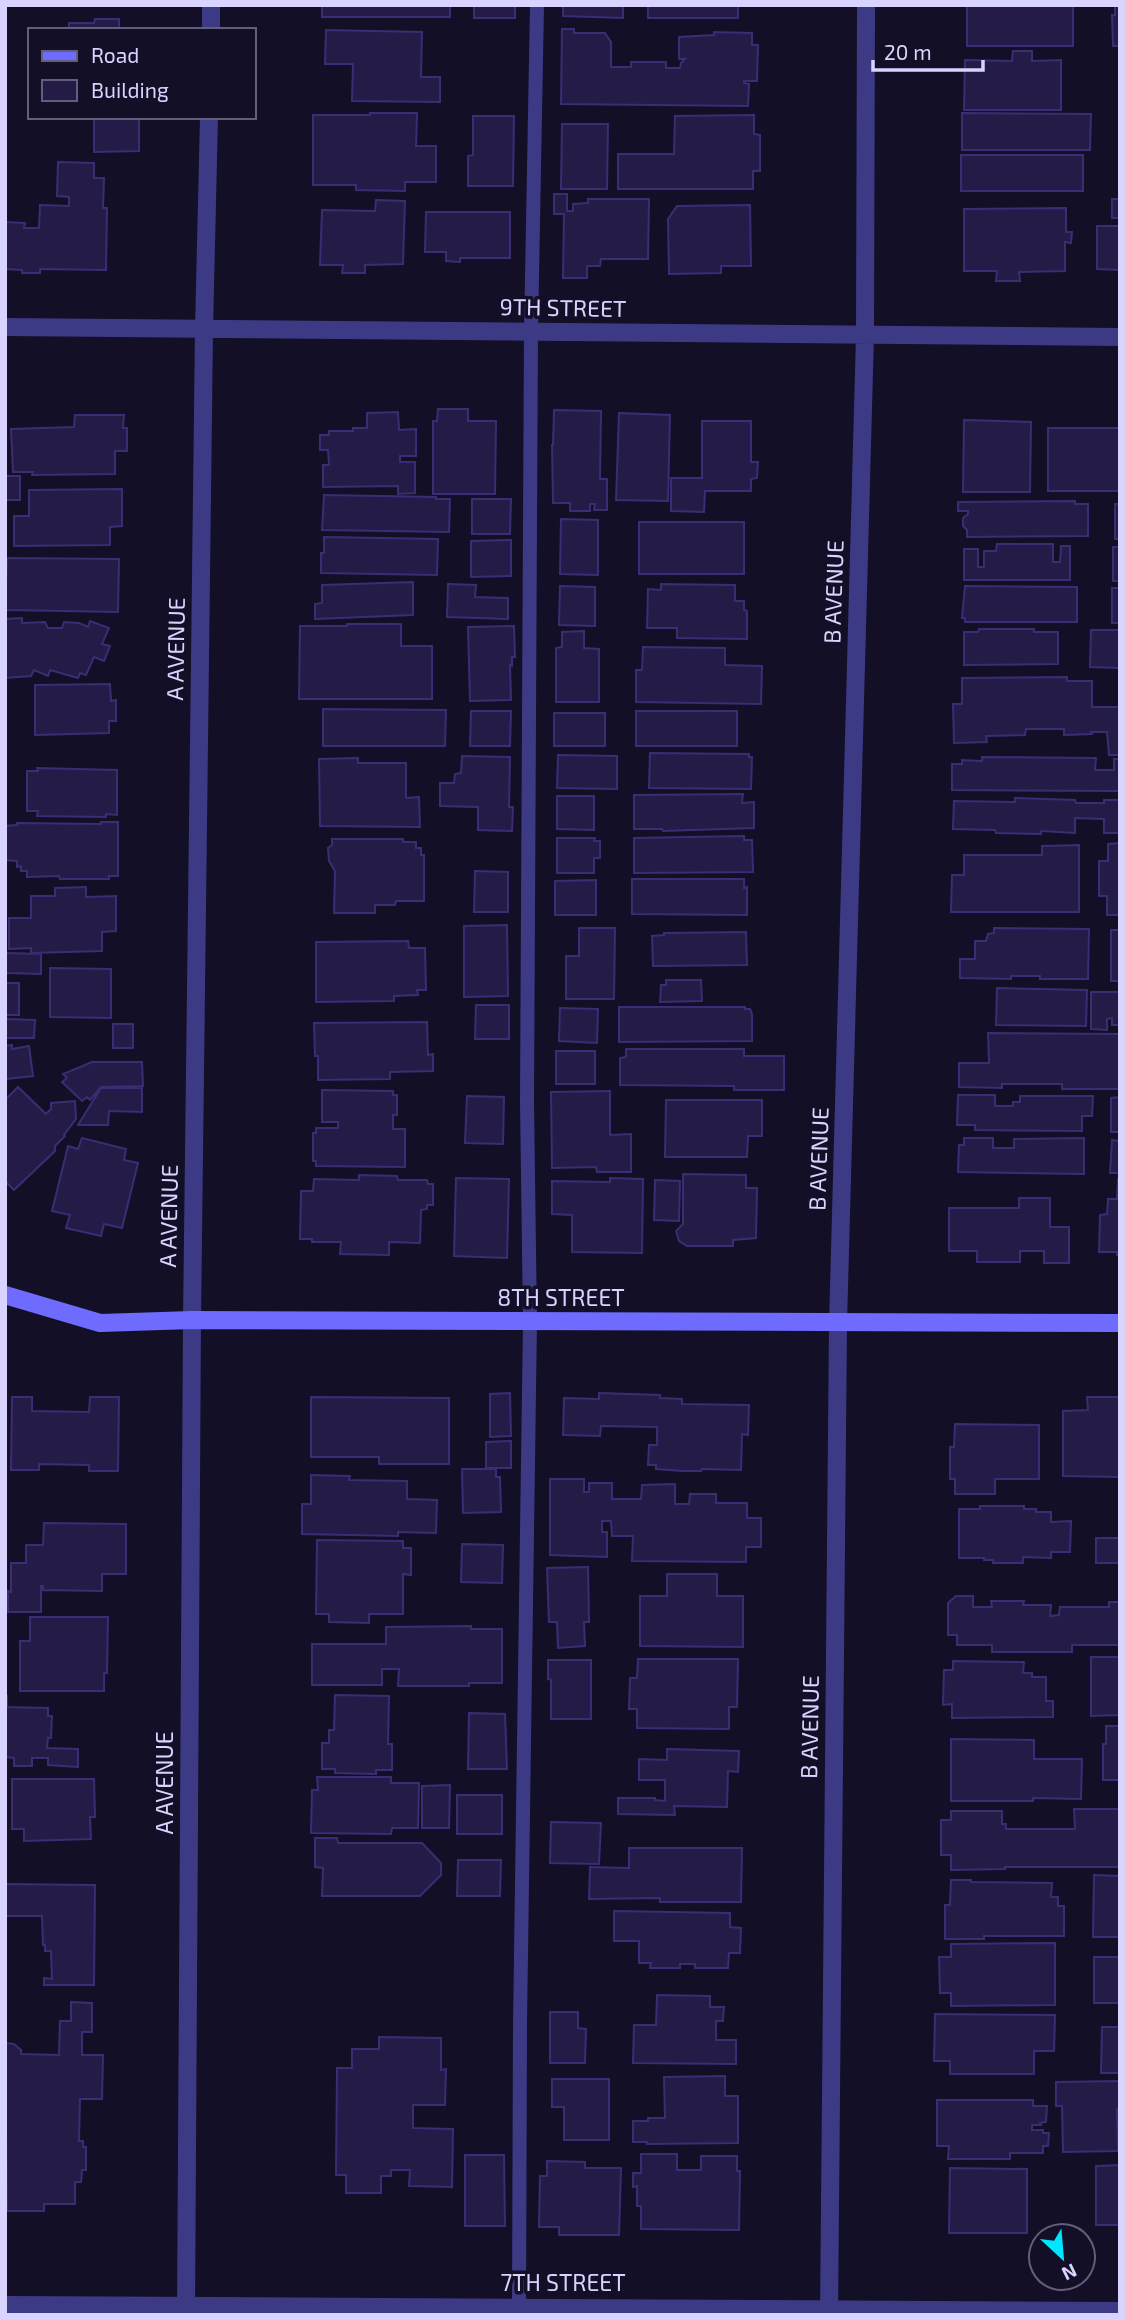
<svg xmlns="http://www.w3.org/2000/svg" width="1125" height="2320" font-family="'Exo 2',sans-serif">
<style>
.building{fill:#241b47;stroke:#3b2d73;stroke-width:2}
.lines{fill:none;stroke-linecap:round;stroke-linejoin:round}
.lane{stroke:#3d3a85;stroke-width:14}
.street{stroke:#3d3a85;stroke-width:18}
.secondary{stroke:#6f6bff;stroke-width:18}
.labels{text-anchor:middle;stroke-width:7;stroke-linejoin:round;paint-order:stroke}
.street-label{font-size:23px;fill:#d9d4ff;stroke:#130f26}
</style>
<rect width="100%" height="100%" fill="#130f26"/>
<!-- building -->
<path class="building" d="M322,5H450V17H322Z
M474,5H515V18H474Z
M563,5H623V18L563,16Z
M648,5H738V18H648Z
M967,5H1073V46H967Z
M1115,5H1120V46H1113L1112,15H1115Z
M95,19H119V30H69V23H94Z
M562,29H574V33H605L611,42V67H631V62H666V68H680L681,63L685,59H679V37L714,35V32L752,33V45H758L757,81H744V83L749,84L748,106L561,104Z
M326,30L422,32L421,77H440V102L352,101L353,64H325Z
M1013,51H1032V61L1061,60V110H964L965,60L1012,61Z
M370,113H417L416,146H436V182H405V191L356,190V185H313V115H370Z
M962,113L1091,114L1090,150H962Z
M754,115V134L760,135V171H753V189H618V154H674L675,116Z
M473,116H514L513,186H468V156L473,155Z
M94,117H139V151L94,152Z
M562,124H608L607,189H561Z
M961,155H1083V191H961Z
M58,162L94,163V178H104L103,208H107L106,270L40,269V273H22V270L5,269V222L25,223L24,228H39L40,205L69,206V197L57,196Z
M554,194H567V211H573V204L588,203V199H649L648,259H601L600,266H587V278H563L564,214H554Z
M1112,199H1120V218H1112Z
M376,200L405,201L403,264L365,265V273H342L343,265H320L322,210L375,211Z
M750,205L751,266H721V273L669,274L668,219L677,206Z
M1066,208V232H1072L1071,243L1065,242V271L1019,272L1020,281H996L997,271H964V209Z
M426,212H510V258H460V262L446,261V252H425Z
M1097,226H1120V270L1097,269Z
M438,409H468V421H496L495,494H433V421H437Z
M554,410L601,411L600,479H607V510H594L595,504H590V511H570V503H553L552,445H553Z
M398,412L399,430L416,429V456H400V462H415V493L398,494V486L323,487V465H329L328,450H320V435H329V431H353V428H367V413Z
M619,413L670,415L668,501L616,500Z
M75,415H124L123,428H127V451H115V474L32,475L33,472H13L11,429L74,427Z
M964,420L1031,422L1030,492H963Z
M702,421H751V462H758L757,478L751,479V491H705L704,512L671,511V478H702Z
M1048,428H1120V491H1048Z
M5,476H20V500H5Z
M122,489V526L110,527V545L14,546V516H29V490Z
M324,495L436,497V499H450L449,532L322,530Z
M472,499H511L510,534H472Z
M1075,501V504H1088V536L967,537V530L963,526V518L968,514V511H958V502Z
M1115,504H1120V539H1115Z
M561,519L598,520V575L560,574Z
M639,522H744V574H639Z
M324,537L438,539L437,575L321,573V553H324Z
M511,540V576L471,577V541Z
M997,544H1053V562H1060L1061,546H1070V580H964V549H978V567H984V551H996Z
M1113,547H1120V581H1113Z
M7,558L119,559L118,612L5,610Z
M413,582V615L315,619V604L322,603V585Z
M448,584L476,585L475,597L508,598V619L447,617Z
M661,584L735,585V601H744V610L747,611V639L677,638V628H647L648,589L661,590Z
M560,586L595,587V626L559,625Z
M965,586L1077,587V622H965V618H962Z
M1112,588H1120V623H1112Z
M22,618V623L45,622L48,628H62L64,622L79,623L88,627L90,621L109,628L102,644L110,646L104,661L94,657L86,675L80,673L78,678L50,670L48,676L34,670L31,676L5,678V619Z
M347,624H401V646H432V699H299L300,626H347Z
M514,626L515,657H512V666L510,665L511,700L470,701L468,627Z
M979,629H1034V632H1058V664L964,665V632H978Z
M1091,630H1120V668L1090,667Z
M584,631V648L599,649V702H556V648L562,647V632Z
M643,647L725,648V665L762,666L761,704L636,702V670H642Z
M1067,677V681H1092V707H1120V755H1109L1107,732H1091L1092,734L1064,735V729H1026L1025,735L986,736L987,742L954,743L953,704H962V678Z
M110,684L111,701L116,700V721H109V733L35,735V685Z
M323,709L446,710L445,746H323Z
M471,711H511L510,746H470Z
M636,711H737V746H636Z
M554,713H605V746H554Z
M650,753L749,754V757H752L751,789L649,788Z
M558,755L617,756V789L557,788Z
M462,756L510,757L509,807H513L512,831L478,830V807L440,806V783H454L455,774L461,773Z
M982,757L1096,758L1095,770H1114V759H1120V791L952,790V764H962V760L982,761Z
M358,758V763H406V798L419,797L420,827L320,826L319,759Z
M37,768L117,770V815L106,814V817L37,816L38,811H27V771H38Z
M743,794L742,803L754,802V828L663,831L662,829H634V795Z
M557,796H594V830L557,829Z
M1015,798L1075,800L1076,803H1104V800H1120V833H1104V819L1075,818V833L1041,831V834L996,833L995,830L953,829L954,801L1015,802Z
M101,822H118V876H109V879H60L59,876L27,877V871H21V866L17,867V861L5,860V826L17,825V823L101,824Z
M744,836V840H752L753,872L634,873V838Z
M557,838H595L594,841H600V858H594V873H557Z
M332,839H403V842H416V848H421V855H424V901H396L395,905H375V913H334L335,871L329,861L328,848L332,845Z
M1120,843V915H1107V896H1099V861H1108V844Z
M1079,845V912H951L952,875H964V855H1042V846Z
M475,871L508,872V912H474Z
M632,879H744V888L747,887V915L632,914Z
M596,880V915H555V881Z
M86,887V897L116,896V931L102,932V951L31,953V948L9,949V918H31V896H55V888Z
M507,925L508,996L464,997V926Z
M579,928H615L614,999H566V956H579Z
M994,928L1089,929L1088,979H1040V976H1011V979L960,978V959H975V941H986L988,934L994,933Z
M1111,930H1120V981H1111Z
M746,932L747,965L653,966L652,936L664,935V933Z
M408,941L409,948H425L426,990H417L418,995L394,996V1001L316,1002V942Z
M6,953L41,954V974L6,973Z
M50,968L111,969V1018L50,1017Z
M666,980H701L702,1001L660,1002L661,985H666Z
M5,983H19V1015H5Z
M997,988L1087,990L1086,1026L996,1025Z
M1091,992H1120V1025H1112V1018L1107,1019V1030L1091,1029Z
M476,1005H509V1039H475Z
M619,1007H745V1009H750L752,1014V1041L619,1042Z
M560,1008L598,1009L597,1043L559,1041Z
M5,1019L35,1020L34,1038H5Z
M427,1022L428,1055L433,1054V1071L390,1072V1079L318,1080V1056H315L314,1023Z
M113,1024H133V1048H113Z
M988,1033L1120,1034V1089H1062V1084H1002V1088L959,1087V1063H989Z
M12,1045V1049L29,1046L33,1076L6,1079L5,1083V1046Z
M626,1049H744V1056H784V1090H734V1086L620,1085V1058L626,1057Z
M556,1051H595V1084H556Z
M92,1062H142L143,1086L101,1087L90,1100L87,1097L82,1101L62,1082L67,1078L63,1074Z
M18,1087L46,1114L51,1109V1103L75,1101L76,1119L64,1135L65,1136L55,1146V1151L14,1190L5,1181V1100Z
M101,1088H142V1112L109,1111L108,1125H78Z
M322,1090L393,1091V1095H397V1115H393V1129H405V1167L316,1166V1161H313V1133H316V1128H338V1122H322Z
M610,1091V1135L631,1134V1172H597L596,1167L552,1168L551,1092Z
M958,1095H995V1106H1013V1102H1020V1096H1093L1092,1116H1082V1131L975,1130V1125H957Z
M467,1096L504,1097L503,1144L465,1143Z
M1120,1097V1132H1111V1098Z
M666,1100H762V1136H748L747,1157H665Z
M82,1138L126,1149L124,1160L138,1163L122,1228L104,1224L101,1236L66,1228L70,1215L52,1211L68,1146L78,1149Z
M964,1138H993V1148H1014V1139L1084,1138V1174L958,1172L959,1145H964Z
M1112,1140L1120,1141V1173H1110Z
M683,1174L746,1175V1188H757L756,1238L733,1240V1246H687L679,1241L676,1231L683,1224Z
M359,1175L397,1176L398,1180H427L428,1184H433V1205H427V1209L421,1210L420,1243L389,1242V1255L340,1254L341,1242H312V1239H300L301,1191H313L314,1179L359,1180Z
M456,1178L509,1179L507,1258L454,1256Z
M610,1178L643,1179L642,1253L572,1252V1215L552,1214V1181L610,1182Z
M1118,1179H1120V1255H1117V1252H1099L1100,1215L1107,1214L1108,1199H1117Z
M655,1180L680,1181L679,1221L654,1220Z
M1019,1198H1050V1227H1069V1263H1044V1251H1020V1262H977V1251H949V1208H1019Z
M510,1393L511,1436L490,1437V1394Z
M599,1393L660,1395V1398L682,1399V1404L749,1405L748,1435L742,1434L741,1470L702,1469L701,1471H682L656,1469V1465H648L649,1445H657V1427L601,1426L600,1436L563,1435L564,1398L599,1399Z
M12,1397H32V1411L89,1412L90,1397H119L118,1471H89V1465L39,1464V1470H11Z
M311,1397L449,1398V1464H379V1457H311Z
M1087,1397H1120V1477L1063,1476V1411L1088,1410Z
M955,1424L1039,1425V1479H995V1494H955V1479H950V1447H954Z
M511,1441V1468H486V1442Z
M462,1469H496V1477H500L501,1512L463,1513Z
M311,1475L350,1476L349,1480L407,1481V1499L437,1500L436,1533L398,1532V1536L302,1534V1504H311Z
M550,1479H584V1492H589V1483H612V1499H641L642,1485L675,1484V1504H689L690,1494H716V1503H747V1518H761V1547H746V1562L632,1561L633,1536H612L611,1521H602V1532H607V1557L550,1555Z
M980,1506H1024V1509H1036V1512H1051V1522L1071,1521L1070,1552H1051V1558L1023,1557V1563H993V1560H984V1558H959V1509H980Z
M44,1523L126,1524V1574H102V1591L43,1590V1586H41V1612H8V1591L11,1592V1563H26V1545H43Z
M1096,1538H1120V1563H1096Z
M317,1540L403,1541V1548H411V1575L403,1574V1614H369V1623L329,1622V1614H316Z
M462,1544L503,1545L502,1583L461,1582Z
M588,1567L589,1622H584L585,1646L558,1648L557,1622H549L547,1568Z
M667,1574H717V1596H743V1647L640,1646V1596H667Z
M956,1596H973V1607H992L991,1601H1024L1023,1605H1051L1050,1616L1059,1615L1060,1607H1109V1602H1120V1645H1072V1652H992V1645H957V1635H948V1603Z
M30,1617H108L107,1673H104V1691H20V1641H30Z
M471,1626V1629H502V1683H469V1686H398L399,1669H382V1685H312V1644H386V1627Z
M1091,1657H1120V1715L1091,1716Z
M638,1659H738L737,1707H729V1729L637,1728V1709H629L630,1678H637Z
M548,1660H591V1719H551V1680L548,1679Z
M953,1661L1024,1662L1023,1673H1032V1677H1046V1701H1053V1717L952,1718V1704L943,1705L944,1670H953Z
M335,1695L389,1696L388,1744H392V1770H376V1774L335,1773V1769H322V1743H329V1730H334Z
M5,1696H7V1707L48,1708V1716H52L51,1738H48L47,1748L78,1749V1767L48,1765V1758H32V1766H14V1758L5,1757Z
M469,1713L505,1714L507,1769H468Z
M1106,1726H1120V1780H1103V1744H1106Z
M951,1739L1034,1740V1759H1082L1081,1799L1033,1798V1801H951Z
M667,1749L739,1751L738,1772L728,1771L727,1807L674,1806L675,1815L618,1814V1798H655V1800L665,1801V1780H639V1759L667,1760Z
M317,1777H391V1783H419L418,1828H392L391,1834L311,1833L312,1790H318Z
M12,1779H94L95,1817H90L91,1839L24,1841V1829H12Z
M450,1785L449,1828H422V1786Z
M457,1795H502V1834H457Z
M1074,1809H1120V1867H1005V1869L951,1870V1855H941V1820H951V1811H1002V1824H1006V1829H1075Z
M551,1822L601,1823L599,1864L550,1863Z
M315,1838H337L338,1843H422L441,1863V1875L420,1896H322L323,1868L315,1867Z
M629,1848H742L741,1902H660V1898L589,1899L590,1867L629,1868Z
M458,1860H501L500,1896H457Z
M1094,1875L1120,1876V1937H1093Z
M951,1880H971V1882L1052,1883L1051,1897H1058V1906H1064V1936H984V1939H945V1905H950Z
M6,1884L95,1885L94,1985H44V1978L52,1979L51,1951H45V1945H43L42,1916H6Z
M614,1911L730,1913V1927L741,1928L740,1953H729L728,1968H695V1964H680V1968H650L651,1963H639V1941H614Z
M1055,1943V2005L951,2006V1993H940L939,1957H951V1944Z
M1094,1957H1120V2003H1094Z
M657,1995L710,1996V2007H724L723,2021H716V2040H736V2064L633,2063L634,2025H656Z
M71,2002L92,2003V2032H82V2055H103L102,2099H80L79,2141H83V2147H86V2170H82L81,2182H75V2204H44V2211H7L5,2043L14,2044L21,2050V2054L59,2055L60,2021H71Z
M550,2012H578V2028L586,2029L585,2063H550Z
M935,2014L1055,2015L1054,2051H1034V2074H950V2061H934Z
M1102,2027H1120V2073H1101Z
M379,2037L441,2038V2070L446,2069L445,2105H413V2128L453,2129L452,2187L409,2186L410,2170H391V2176H381V2193H346V2175H336L337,2068H352V2049H379Z
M725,2076V2096H738V2143L647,2144V2142H633V2121H648V2118H665L664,2077Z
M552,2079H609V2140H564V2107H552Z
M1120,2081V2109H1117L1118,2151L1063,2152L1062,2106H1056V2082Z
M937,2100H1033V2106H1047L1046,2122L1040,2123L1041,2125H1032V2130H1043V2133H1049L1048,2146H1043V2153H1010V2159H948L949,2146H937Z
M641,2154H677V2170H701V2156H737V2171H740L739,2230L641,2229V2206H637V2186L633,2187V2173H641Z
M465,2155H504L505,2226H465Z
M547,2161L585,2162V2168H621L619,2235H559V2227H539L540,2176H547Z
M1120,2165V2225H1096V2166Z
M950,2168L1027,2169V2233H949Z"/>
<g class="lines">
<!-- lane -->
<path class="lane" d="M519,2315L520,2024L530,1322L527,1102L531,332L537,5"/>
<!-- street -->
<path class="street" d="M211,30V5
M5,327L1120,337
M5,2305L1120,2311
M186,2315L192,1320L204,329L209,117
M829,2315L838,1324L865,335L866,5"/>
<!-- secondary -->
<path class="secondary" d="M5,1295L100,1323L192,1320L1120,1323"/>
</g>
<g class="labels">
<!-- street labels -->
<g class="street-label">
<text transform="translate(563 308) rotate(1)" y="8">9TH STREET</text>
<text transform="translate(834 592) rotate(-88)" y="8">B AVENUE</text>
<text transform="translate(176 649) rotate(-89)" y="8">A AVENUE</text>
<text transform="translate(819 1159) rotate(-88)" y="8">B AVENUE</text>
<text transform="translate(169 1216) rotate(-89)" y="8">A AVENUE</text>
<text x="561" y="1306">8TH STREET</text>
<text transform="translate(810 1727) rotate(-89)" y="8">B AVENUE</text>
<text transform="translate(165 1783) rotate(-90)" y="8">A AVENUE</text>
<text x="563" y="2291">7TH STREET</text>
</g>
</g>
<!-- border -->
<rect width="1125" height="2320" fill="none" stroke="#d9d4ff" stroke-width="14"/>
<!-- legend -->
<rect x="28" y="28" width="228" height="91" fill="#130f26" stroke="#625e7d" stroke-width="2"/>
<rect x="42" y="51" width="35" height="10" fill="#6f6bff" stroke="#625e7d" stroke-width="2"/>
<text x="91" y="63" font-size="21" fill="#d9d4ff">Road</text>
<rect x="42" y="80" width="35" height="21" fill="#241b47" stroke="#625e7d" stroke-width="2"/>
<text x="91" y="98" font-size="21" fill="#d9d4ff">Building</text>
<!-- north arrow -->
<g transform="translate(1062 2257) rotate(154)"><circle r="33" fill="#130f26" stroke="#625e7d" stroke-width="2"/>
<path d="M0-5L12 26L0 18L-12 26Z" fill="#00e5ff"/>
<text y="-10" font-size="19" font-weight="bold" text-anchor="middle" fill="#d9d4ff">N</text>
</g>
<!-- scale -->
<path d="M873 60v10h110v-10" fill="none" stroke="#d9d4ff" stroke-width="3.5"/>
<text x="884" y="60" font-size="21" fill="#d9d4ff" stroke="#130f26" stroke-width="5" paint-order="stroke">20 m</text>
</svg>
